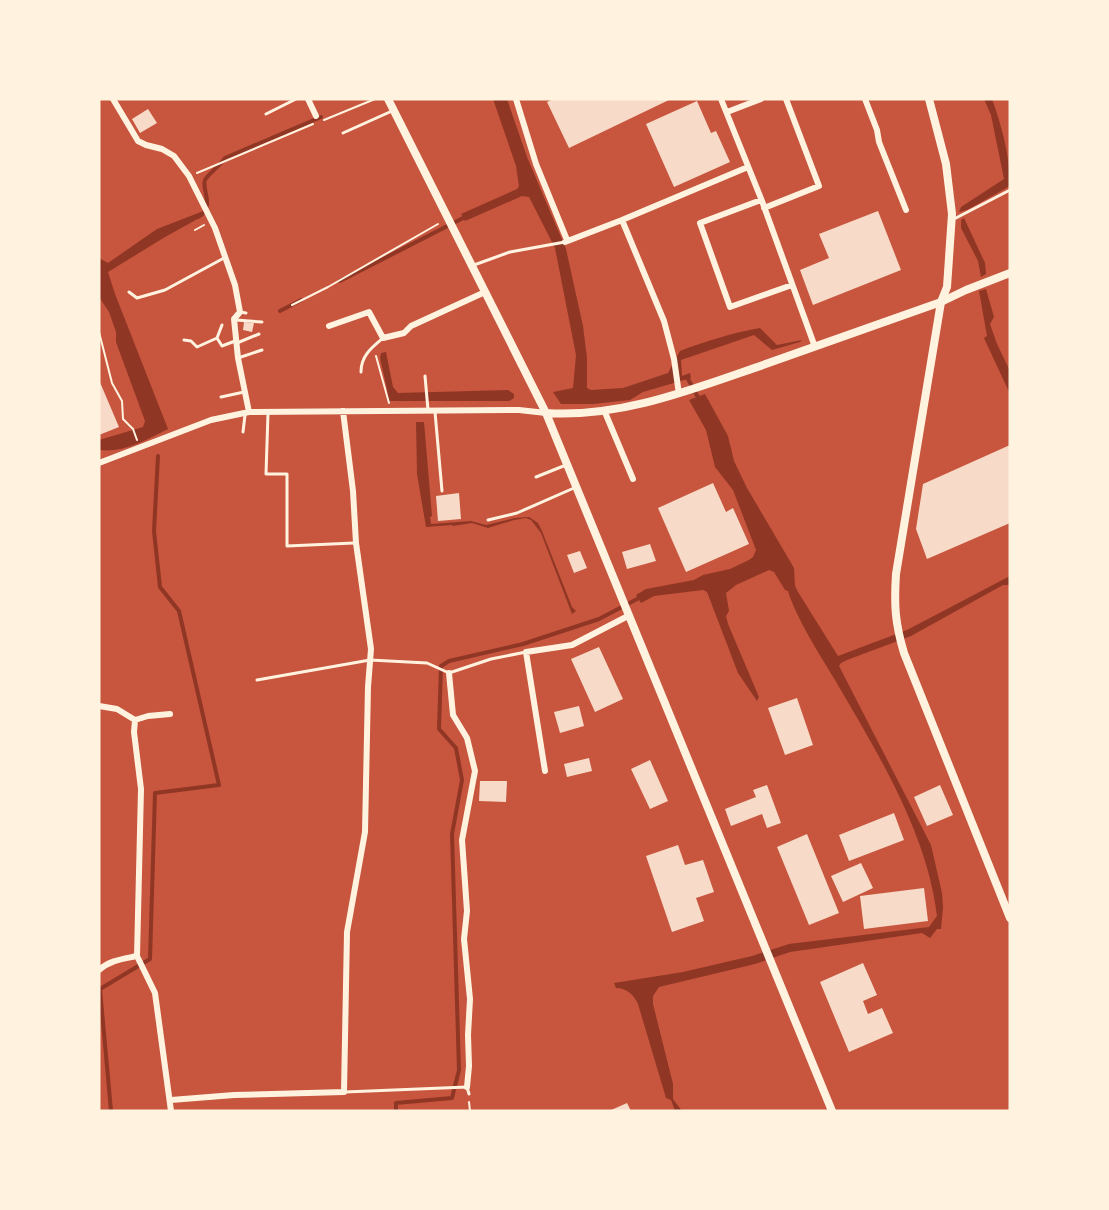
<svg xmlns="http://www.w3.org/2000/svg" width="1109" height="1210" font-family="Cabin,sans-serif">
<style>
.water{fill:#8f3625}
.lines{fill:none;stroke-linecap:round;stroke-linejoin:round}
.stream{stroke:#8f3625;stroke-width:4}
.building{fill:#f7dbc8}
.path{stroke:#fff3e0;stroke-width:2}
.service{stroke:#fff3e0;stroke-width:3}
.minor{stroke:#fff3e0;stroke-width:6}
.tertiary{stroke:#fff3e0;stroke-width:8}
.secondary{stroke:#fff3e0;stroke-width:8}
</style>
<rect width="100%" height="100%" fill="#c8553d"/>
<!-- water -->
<path class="water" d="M493,99H507L527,157L566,249L583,326L587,358V388L591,390L623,388L668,373L680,351C706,341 732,333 760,328L777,345L802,340L800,342L772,350L754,335L681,360L682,376L690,373L691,378L643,392L630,400L593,404H561L553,392L573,388L576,355L555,248L529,197L522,196L465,221L461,214L517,189L519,186L516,166Z
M984,99H992C1002,127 1010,156 1010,186L967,210L959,212L961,207L1004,179L991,115Z
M201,212L203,216L165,237L108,272L115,294L168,429C146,440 124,453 99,450V440L143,427L145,421L116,342V332L109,312L99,297V258L108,263L157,229Z
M964,218L985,263L986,274L981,277L978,261L961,228V220Z
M986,289L994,317L990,324L997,344L1010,371V394L984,338L987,336L979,291Z
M386,352L393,387L398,393L508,390L514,394V398L509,401H388L387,389L380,358L381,353Z
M705,394L728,436L734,461L747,488L794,568L795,586L798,592L838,656L907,630L1010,576V585H1003L911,636L847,660L841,663L839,666L931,845L942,893L943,908L941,929H937L930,938L922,933L790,952L755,964L659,987L653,996V1004L673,1084V1099L682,1111H675L671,1100L666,1098L638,1004C634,995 627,988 616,988L614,983L683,972L752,956L789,944L929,927L937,916C927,832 877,752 835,680C820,655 796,618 788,591L785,590L774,572L769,570L736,585L726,593L729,611L726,616L728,624L759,697L757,701L738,673L707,592L703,590L654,596L641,603L636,595L646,589L694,580L703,575L730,569L749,560L753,557L756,550L733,490L715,467L706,430L689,400Z
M416,422H424L432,516L430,517L431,524L471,521L486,525L515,518L529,517L538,523L542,531L572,607L576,611L572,614L541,533L531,520L526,518L514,520L488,528L472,523L453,526L452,525L426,527L417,474Z"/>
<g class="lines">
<!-- stream -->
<path class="stream" d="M198,217C216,207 201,189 205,180C208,174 220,166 225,158L321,117
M340,281L467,216
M280,311L301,300
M687,377L700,401
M111,1111L100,989L150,959L155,793L219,785L179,611L160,587L154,531L158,456
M396,1111V1103L452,1098L459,1070L452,834L462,780L456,748L439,729L441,666L449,661L523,644L599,619L641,597"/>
</g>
<!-- building -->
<path class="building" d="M553,99H671L569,148L547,102Z
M697,101L711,133L716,131L730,162L674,187L646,124Z
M148,109L157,123L140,133L132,119Z
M878,211L901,270L813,305L800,270L829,258L819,234Z
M244,322L254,323L252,332L243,330Z
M99,380L119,427L99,435Z
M1010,445V523L927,559L916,529L923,484Z
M713,483L726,512L733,508L749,544L686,572L658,508Z
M459,493L461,519L438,521L436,496Z
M650,544L656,561L627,569L622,552Z
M580,551L587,568L574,573L567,555Z
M599,647L623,699L595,712L571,659Z
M797,698L813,745L785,755L768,708Z
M579,706L584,726L560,733L554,712Z
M589,758L592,771L567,777L564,764Z
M650,760L668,801L650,809L631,769Z
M480,781H507L506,802L479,801Z
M767,785L781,823L767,828L762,814L731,826L725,809L756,797L753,790Z
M940,785L953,815L927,826L914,797Z
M894,813L904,840L849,861L839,835Z
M807,834L839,913L809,925L777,847Z
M678,845L685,865L703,860L714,892L696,898L704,921L672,932L646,856Z
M861,863L873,888L843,902L831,876Z
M924,888L928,921L864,929L860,896Z
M863,963L877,995L863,1001L868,1014L882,1008L893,1033L849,1052L820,982Z
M627,1103L631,1111H609Z"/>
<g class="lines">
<!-- path -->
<path class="path" d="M324,120L375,99
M197,173L313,124
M195,230L204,225
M292,305L328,287L438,224
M99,332L112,383L122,401L123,419L133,429L137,440
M376,356L389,403
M469,1102L470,1111"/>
<!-- service -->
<path class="service" d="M266,114L296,99
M343,133L392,111
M954,219L1010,190
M474,265L510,252L565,242
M129,292L137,298L165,290L224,258
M240,312L246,313
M236,320L262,322
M222,325L217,338L222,346L235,341
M184,340L191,341L197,347L217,338
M237,343L259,334
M238,358L262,350
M361,372C361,356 371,348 383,338
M425,376L428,410
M221,397L244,392
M435,412L442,491
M268,413L266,474H287V546L354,543
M243,432L245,415
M536,477L566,465
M488,520L517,513L574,488
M257,680L370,660L427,663L449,673L491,659L526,652
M345,1092L467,1087L469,1094"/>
<!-- minor -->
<path class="minor" d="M113,99L138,141L146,145L162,149L174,156L189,176L215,228L235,285L240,312L234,319L238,358L249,412
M308,99L316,116
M516,99L536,164L567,240
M721,99L762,201L815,347
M865,99L877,130L879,142L906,210
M727,112L761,99
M761,200L700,223L730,307L792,285
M764,208L819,186L786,99
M622,220L664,321L674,359L679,394
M565,242L622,220L748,167
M329,326L369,312L383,338L404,333L411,326L485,292
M604,410L633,479
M99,463L211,420L249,412L519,410L546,413
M449,673L453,715L467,738L475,771L462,840L467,911L464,939L470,999L468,1035L469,1066L467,1087
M99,706L117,709L135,720
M135,720L134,732L141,789L137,956L155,993L171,1111
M135,720L148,716L170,714
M545,771L526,652L572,645L628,616
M99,970C110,960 123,959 137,956
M171,1100L234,1095L344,1092L347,932L365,832L368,687L371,649L356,543L353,491L343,411"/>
<!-- tertiary -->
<path class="tertiary" d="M929,99L946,164L952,214L947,287L941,302L896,574C894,605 895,623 904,653L1010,918"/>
<!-- secondary -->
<path class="secondary" d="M388,99L546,413L832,1111
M546,413C621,418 693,389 763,365C823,344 882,323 941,302L966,290L1010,273"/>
</g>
<!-- border -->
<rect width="1109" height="1210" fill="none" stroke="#fff3e0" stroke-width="201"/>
</svg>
